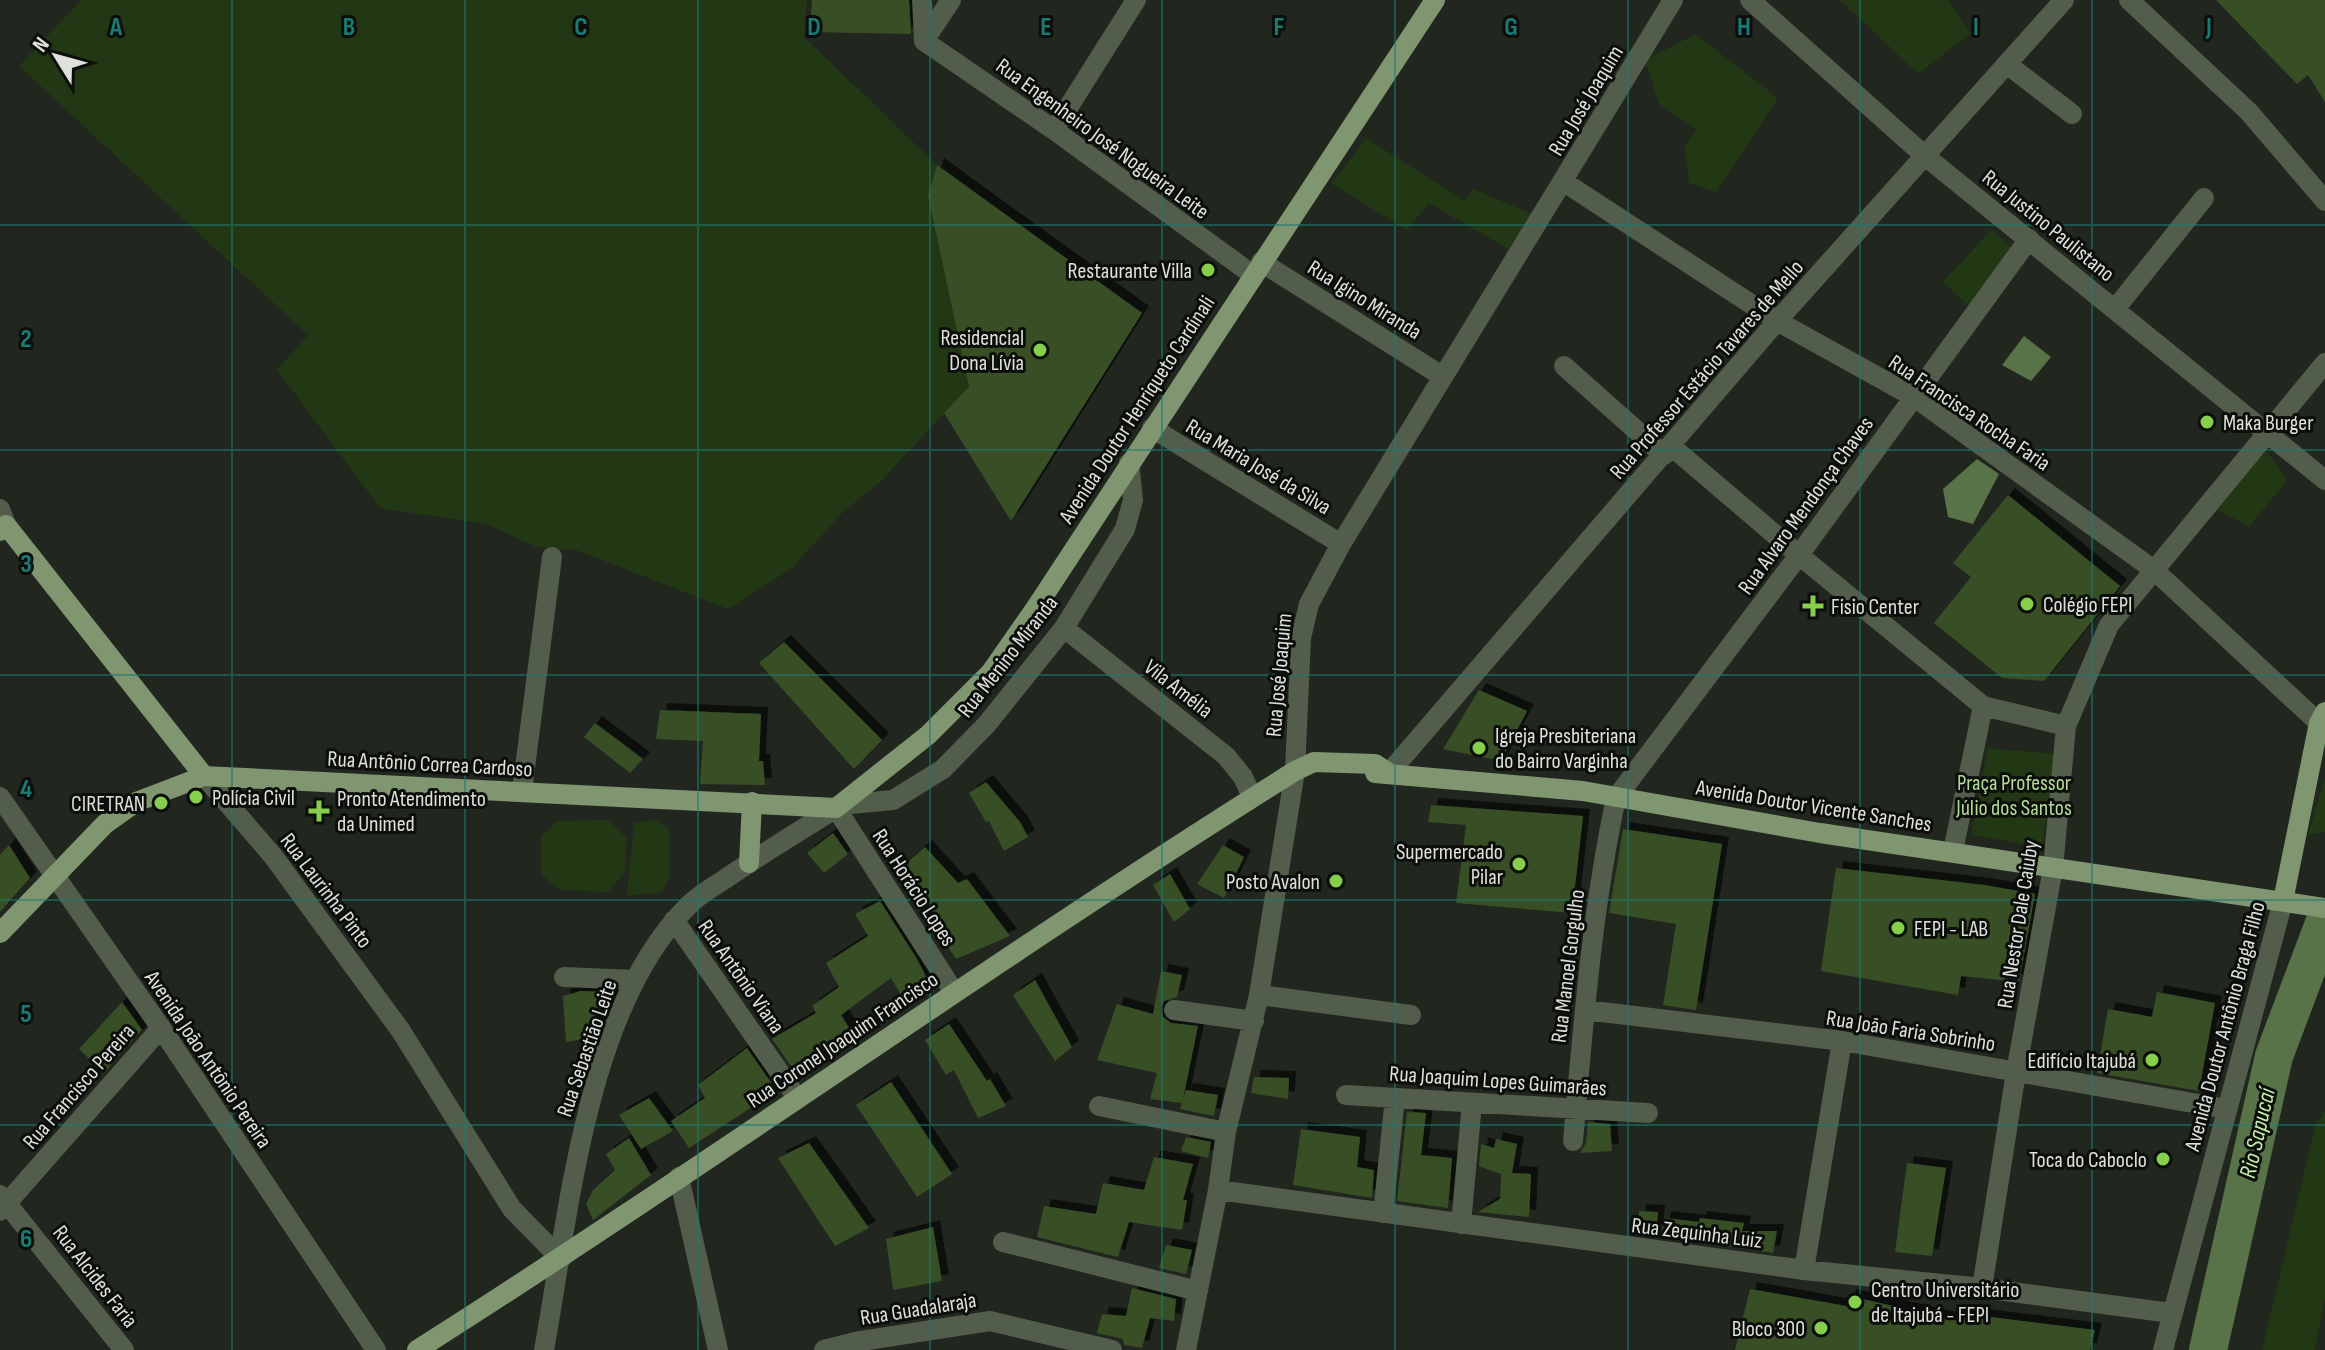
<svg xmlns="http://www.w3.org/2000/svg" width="2325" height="1350" font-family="'Sofia Sans Condensed',sans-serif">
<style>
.green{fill:#223713}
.water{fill:#597349}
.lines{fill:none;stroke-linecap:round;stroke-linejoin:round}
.river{stroke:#597349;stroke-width:38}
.building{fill:#374f27;filter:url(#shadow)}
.minor{stroke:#525d4b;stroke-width:20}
.major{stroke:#7f9671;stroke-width:20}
.grid{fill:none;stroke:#197b73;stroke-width:2;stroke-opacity:0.55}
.poi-dot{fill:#85cf4c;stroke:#0c0e0b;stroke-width:3}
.labels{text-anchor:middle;stroke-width:6;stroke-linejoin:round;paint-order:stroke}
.street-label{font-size:22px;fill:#dde0db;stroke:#0c0e0b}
.poi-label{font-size:22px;fill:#dde0db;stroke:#0c0e0b;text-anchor:end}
.park-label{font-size:22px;fill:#b3dc99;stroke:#0c0e0b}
.water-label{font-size:24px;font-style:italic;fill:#c4eeaa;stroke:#0c0e0b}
.grid-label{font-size:26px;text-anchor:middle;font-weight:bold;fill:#197b73;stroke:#0c0e0b;stroke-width:6;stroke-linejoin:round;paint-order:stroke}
</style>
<defs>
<filter id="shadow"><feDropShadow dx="7" dy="-7" stdDeviation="0" flood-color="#0009"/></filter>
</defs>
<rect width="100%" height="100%" fill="#21261f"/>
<!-- green -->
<path class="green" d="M81,0H807L804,37L937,165L928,196L969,387L880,482L843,512L791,569L728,609L576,550L537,547L486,524L380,508L277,370L308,335L19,66Z
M1840,0H1948L1971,33L1918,74Z
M1695,34L1778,98L1716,192L1689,183L1684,148L1696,130L1659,104L1645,61Z
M1366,138L1465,201L1473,189L1534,215L1510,250L1429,203L1407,230L1332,184Z
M1992,230L2012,248L1969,306L1943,281Z
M2265,449L2287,480L2249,527L2216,509Z
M1988,748L2057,754L2042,847L1971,835Z
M2325,778V832L2308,835Z
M608,820L627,838L625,872L608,892L560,890L541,875V836L557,821Z
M656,820L669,829L670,877L662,892L627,896L634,823Z
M2325,1112V1298L2315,1350H2262L2315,1127Z"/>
<!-- water -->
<path class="water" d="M2024,336L2051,357L2031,381L2002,365Z
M1977,459L1999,474L1973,524L1948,517L1943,489Z"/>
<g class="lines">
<!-- river -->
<path class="river" d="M2208,1350L2274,1056L2325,921"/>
</g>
<!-- building -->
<path class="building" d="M812,0H909L911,34L810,32Z
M2216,0H2325V102L2308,75L2297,84Z
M937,165L1142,313L1011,521L944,413L969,387L928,196Z
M2008,495L2120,586L2044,681L2002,678L1934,623L1971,577L1953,563Z
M784,642L882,740L854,769L759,663Z
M1479,690L1527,711L1501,761L1443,749Z
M660,710L761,714L759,761H763L765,785L700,784L703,741L656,739Z
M595,723L643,759L630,773L584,737Z
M986,782L1020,822L1028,837L1004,851L989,821L986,822L969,793Z
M1431,805L1583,816L1572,913L1456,903L1466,825L1428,822Z
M1623,829L1722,844L1696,1010L1663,1005L1676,924L1609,913Z
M833,833L848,854L824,873L807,853Z
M9,845L30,878L0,912V855Z
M1223,845L1244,857L1224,898L1197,884Z
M925,847L958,883L967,879L1010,936L956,959L897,871Z
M1836,868L1984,885L2035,894L2019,982L1961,976L1958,995L1821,971Z
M1170,874L1190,909L1174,922L1153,885Z
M880,901L917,959L933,990L907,1005L891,978L841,1015L853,1034L816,1056L819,1060L798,1076L772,1039L816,1013L812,1006L839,987L826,963L868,936L855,914Z
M1161,971L1182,975L1177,997L1164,1001L1161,1007L1162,1016L1171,1023L1198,1026L1183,1099L1186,1090L1218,1095L1214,1116L1180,1109L1182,1103L1150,1099L1157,1073L1097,1060L1117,1004L1153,1014Z
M1035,980L1072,1047L1055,1061L1013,995Z
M581,991L613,992L598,1036L566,1042L563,996Z
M2157,992L2215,1003L2199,1091L2097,1073L2108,1009L2152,1017Z
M122,1002L142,1030L104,1073L79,1049Z
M949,1024L987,1081L990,1079L1006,1106L978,1118L954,1070L946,1075L925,1040Z
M747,1048L779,1094L755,1105L689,1148L671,1121L705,1098L698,1085Z
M1254,1077L1289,1078L1288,1099L1251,1093Z
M891,1082L952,1174L917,1197L856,1105Z
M649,1098L673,1131L641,1149L619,1115Z
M1407,1112L1426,1113L1421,1155L1452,1158L1448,1208L1397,1201Z
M1588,1122L1610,1124L1612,1151L1580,1153L1586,1143Z
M1301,1129L1360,1137L1357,1167L1374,1170L1372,1198L1293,1185Z
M1186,1137L1211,1142L1208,1158L1181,1151Z
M629,1138L651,1175L593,1220L586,1204L593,1190L615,1170L606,1154Z
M1496,1139L1517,1144L1512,1173L1531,1174L1529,1217L1478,1212L1500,1199L1501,1174L1479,1166L1481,1144L1494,1148Z
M809,1143L869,1228L835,1246L778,1158Z
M1154,1157L1193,1164L1183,1200H1187L1182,1230L1129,1222L1118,1257L1037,1237L1044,1206L1096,1214L1103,1183L1144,1190Z
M1907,1163L1946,1168L1932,1256L1895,1252Z
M1639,1211L1658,1212L1656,1231L1637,1230Z
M1664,1218L1699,1222L1700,1218L1744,1223L1742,1231H1777L1773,1253L1661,1237Z
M933,1227L942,1281L893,1290L886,1239Z
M1166,1245L1192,1250L1186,1274L1159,1268Z
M1132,1288L1176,1299L1174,1321L1150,1318L1142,1348L1124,1345L1123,1339L1097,1333L1102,1314L1126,1316Z
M1750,1289L1846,1306L1849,1296L1963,1322L1966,1314L2095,1330L2090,1350H1735Z"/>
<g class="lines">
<!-- minor -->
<path class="minor" d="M922,0L924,41
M1750,0L1925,156L2325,480
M2129,0L2249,112L2325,201
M924,41L1054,130L1253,275
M924,41L951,0
M2008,65L2072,114
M1054,130L1136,0
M1564,182L1777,321L1914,397L2154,570L2319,723
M1261,262L1442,376
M2115,309L2204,198
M1564,366L1664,455
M1152,428L1341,544
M1671,446L1799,555L1983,706L2066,726
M0,509L6,525
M1064,628L1226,756L1243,777L1252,797
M1389,773L1777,321L2064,0
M204,776L273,856L401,1031L512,1209L561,1259
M522,791L552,557
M0,797L161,1028L376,1350
M840,805L893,800L943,769L987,724L1064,628L1125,529L1133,500L1129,463
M1953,851L1983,706
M674,920L798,1099
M564,977L635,980
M1259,995L1411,1015
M1174,1010L1254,1021
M1585,1010L1842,1041L2227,1109
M1346,1095L1648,1113
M1099,1106L1226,1132
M1573,1141C1583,1027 1592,910 1616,798L1799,555L2029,239
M679,1177L718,1350
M1218,1190L1804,1270L1982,1288L2171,1313
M0,1195L124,1350
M0,1211L161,1028
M1383,1213L1395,1098
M1461,1224L1472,1103
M1003,1242L1198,1291
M1804,1270L1842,1041
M1982,1288L2016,1072L2053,868L2066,726L2109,625L2325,363
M544,1350C569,1214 586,1006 689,905C700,894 715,886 728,877C763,853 800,831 836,808L954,992
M824,1350L855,1342L990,1321L1112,1350
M1186,1350L1218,1190L1226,1132L1259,995L1295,771L1301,638L1309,604L1341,544L1673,0
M2163,1350L2283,901"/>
<!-- major -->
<path class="major" d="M0,531L6,525L204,776
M1375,773L1583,791L1820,833L2325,908
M749,863L752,802
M2283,901L2319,723L2325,712
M0,933L105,824L136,802L204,776L836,808L928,735L991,672L1037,606L1435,0
M417,1350C713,1162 998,957 1295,771L1314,762L1375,764L1389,773"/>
</g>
<!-- grid -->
<path class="grid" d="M232,0V1350M465,0V1350M698,0V1350M930,0V1350M1162,0V1350M1395,0V1350M1628,0V1350M1860,0V1350M2092,0V1350M0,225H2325M0,450H2325M0,675H2325M0,900H2325M0,1125H2325"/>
<!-- markers -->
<g class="poi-dot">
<circle cx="1208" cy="270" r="8"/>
<circle cx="1040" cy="350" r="8"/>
<circle cx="2207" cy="422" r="8"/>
<circle cx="2027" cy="604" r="8"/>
<path d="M1809 594h8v8h8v8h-8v8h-8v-8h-8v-8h8z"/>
<circle cx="1479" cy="748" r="8"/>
<circle cx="196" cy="797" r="8"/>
<circle cx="161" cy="803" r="8"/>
<path d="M315 799h8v8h8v8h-8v8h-8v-8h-8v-8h8z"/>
<circle cx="1519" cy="864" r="8"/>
<circle cx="1336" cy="881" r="8"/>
<circle cx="1898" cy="928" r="8"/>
<circle cx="2152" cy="1060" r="8"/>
<circle cx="2163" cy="1159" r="8"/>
<circle cx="1855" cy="1302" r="8"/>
<circle cx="1821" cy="1328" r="8"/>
</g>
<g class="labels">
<!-- street labels -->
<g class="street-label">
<text transform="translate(1585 100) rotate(-59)" y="8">Rua José Joaquim</text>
<text transform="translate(1103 138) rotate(36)" y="8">Rua Engenheiro José Nogueira Leite</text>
<text transform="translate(2049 225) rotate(39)" y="8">Rua Justino Paulistano</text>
<text transform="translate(1365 299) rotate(32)" y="8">Rua Igino Miranda</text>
<text transform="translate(1706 369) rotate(-49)" y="8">Rua Professor Estácio Tavares de Mello</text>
<text transform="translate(1136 409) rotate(-57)" y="8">Avenida Doutor Henriqueto Cardinali</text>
<text transform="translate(1970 412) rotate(34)" y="8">Rua Francisca Rocha Faria</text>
<text transform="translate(1259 466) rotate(31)" y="8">Rua Maria José da Silva</text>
<text transform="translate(1805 505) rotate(-54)" y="8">Rua Alvaro Mendonça Chaves</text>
<text transform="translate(1007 656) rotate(-52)" y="8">Rua Menino Miranda</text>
<text transform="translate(1278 675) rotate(-85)" y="8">Rua José Joaquim</text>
<text transform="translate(1179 688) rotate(38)" y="8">Vila Amélia</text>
<text transform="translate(430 763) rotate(3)" y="8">Rua Antônio Correa Cardoso</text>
<text transform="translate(1814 805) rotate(9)" y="8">Avenida Doutor Vicente Sanches</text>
<text transform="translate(915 887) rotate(57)" y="8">Rua Horácio Lopes</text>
<text transform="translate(327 890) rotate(53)" y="8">Rua Laurinha Pinto</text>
<text transform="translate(2017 924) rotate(-81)" y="8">Rua Nestor Dale Caiuby</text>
<text transform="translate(1567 966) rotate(-83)" y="8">Rua Manoel Gorgulho</text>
<text transform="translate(742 976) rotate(55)" y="8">Rua Antônio Viana</text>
<text transform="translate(2224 1026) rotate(-75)" y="8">Avenida Doutor Antônio Braga Filho</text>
<text transform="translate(1911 1030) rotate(9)" y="8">Rua João Faria Sobrinho</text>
<text transform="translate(842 1039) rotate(-34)" y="8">Rua Coronel Joaquim Francisco</text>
<text transform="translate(586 1048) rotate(-71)" y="8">Rua Sebastião Leite</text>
<text transform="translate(209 1059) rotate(56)" y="8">Avenida João Antônio Pereira</text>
<text transform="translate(1498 1080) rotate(4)" y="8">Rua Joaquim Lopes Guimarães</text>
<text transform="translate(78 1086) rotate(-49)" y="8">Rua Francisco Pereira</text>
<text transform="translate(1697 1232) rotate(7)" y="8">Rua Zequinha Luiz</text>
<text transform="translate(96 1276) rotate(52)" y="8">Rua Alcides Faria</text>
<text transform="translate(918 1308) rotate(-9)" y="8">Rua Guadalaraja</text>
</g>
<!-- poi labels -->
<g class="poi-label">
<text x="1192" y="278">Restaurante Villa</text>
<text x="1024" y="345">Residencial<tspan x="1024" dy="25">Dona Lívia</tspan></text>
<text x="2223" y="430" text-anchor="start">Maka Burger</text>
<text x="2043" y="612" text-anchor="start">Colégio FEPI</text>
<text x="1831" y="614" text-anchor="start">Fisio Center</text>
<text x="1495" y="743" text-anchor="start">Igreja Presbiteriana<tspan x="1495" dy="25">do Bairro Varginha</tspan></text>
<text x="212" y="805" text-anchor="start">Polícia Civil</text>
<text x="337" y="806" text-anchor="start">Pronto Atendimento<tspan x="337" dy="25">da Unimed</tspan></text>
<text x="145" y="811">CIRETRAN</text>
<text x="1503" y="859">Supermercado<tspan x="1503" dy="25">Pilar</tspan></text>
<text x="1320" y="889">Posto Avalon</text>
<text x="1914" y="936" text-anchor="start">FEPI - LAB</text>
<text x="2136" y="1068">Edifício Itajubá</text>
<text x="2147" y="1167">Toca do Caboclo</text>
<text x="1871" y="1297" text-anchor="start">Centro Universitário<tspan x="1871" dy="25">de Itajubá - FEPI</tspan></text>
<text x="1805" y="1336">Bloco 300</text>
</g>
<!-- park labels -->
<g class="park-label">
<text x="2014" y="790">Praça Professor<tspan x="2014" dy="25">Júlio dos Santos</tspan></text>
</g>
<!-- water labels -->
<g class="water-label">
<text transform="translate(2257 1133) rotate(-77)" y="8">Rio Sapucaí</text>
</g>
</g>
<g class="grid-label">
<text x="116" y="35">A</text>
<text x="349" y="35">B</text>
<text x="581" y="35">C</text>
<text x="814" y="35">D</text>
<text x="1046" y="35">E</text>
<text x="1279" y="35">F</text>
<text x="1511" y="35">G</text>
<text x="1744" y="35">H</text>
<text x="1976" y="35">I</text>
<text x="2209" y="35">J</text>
<text x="26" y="347">2</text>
<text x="26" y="572">3</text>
<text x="26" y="797">4</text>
<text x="26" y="1022">5</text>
<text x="26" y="1247">6</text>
</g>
<!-- north arrow -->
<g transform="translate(56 56) rotate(307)" stroke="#0c0e0b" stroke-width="6" paint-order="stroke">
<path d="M0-6L14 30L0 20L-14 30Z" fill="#dde0db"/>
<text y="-12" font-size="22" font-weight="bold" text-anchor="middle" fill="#dde0db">N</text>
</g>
</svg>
